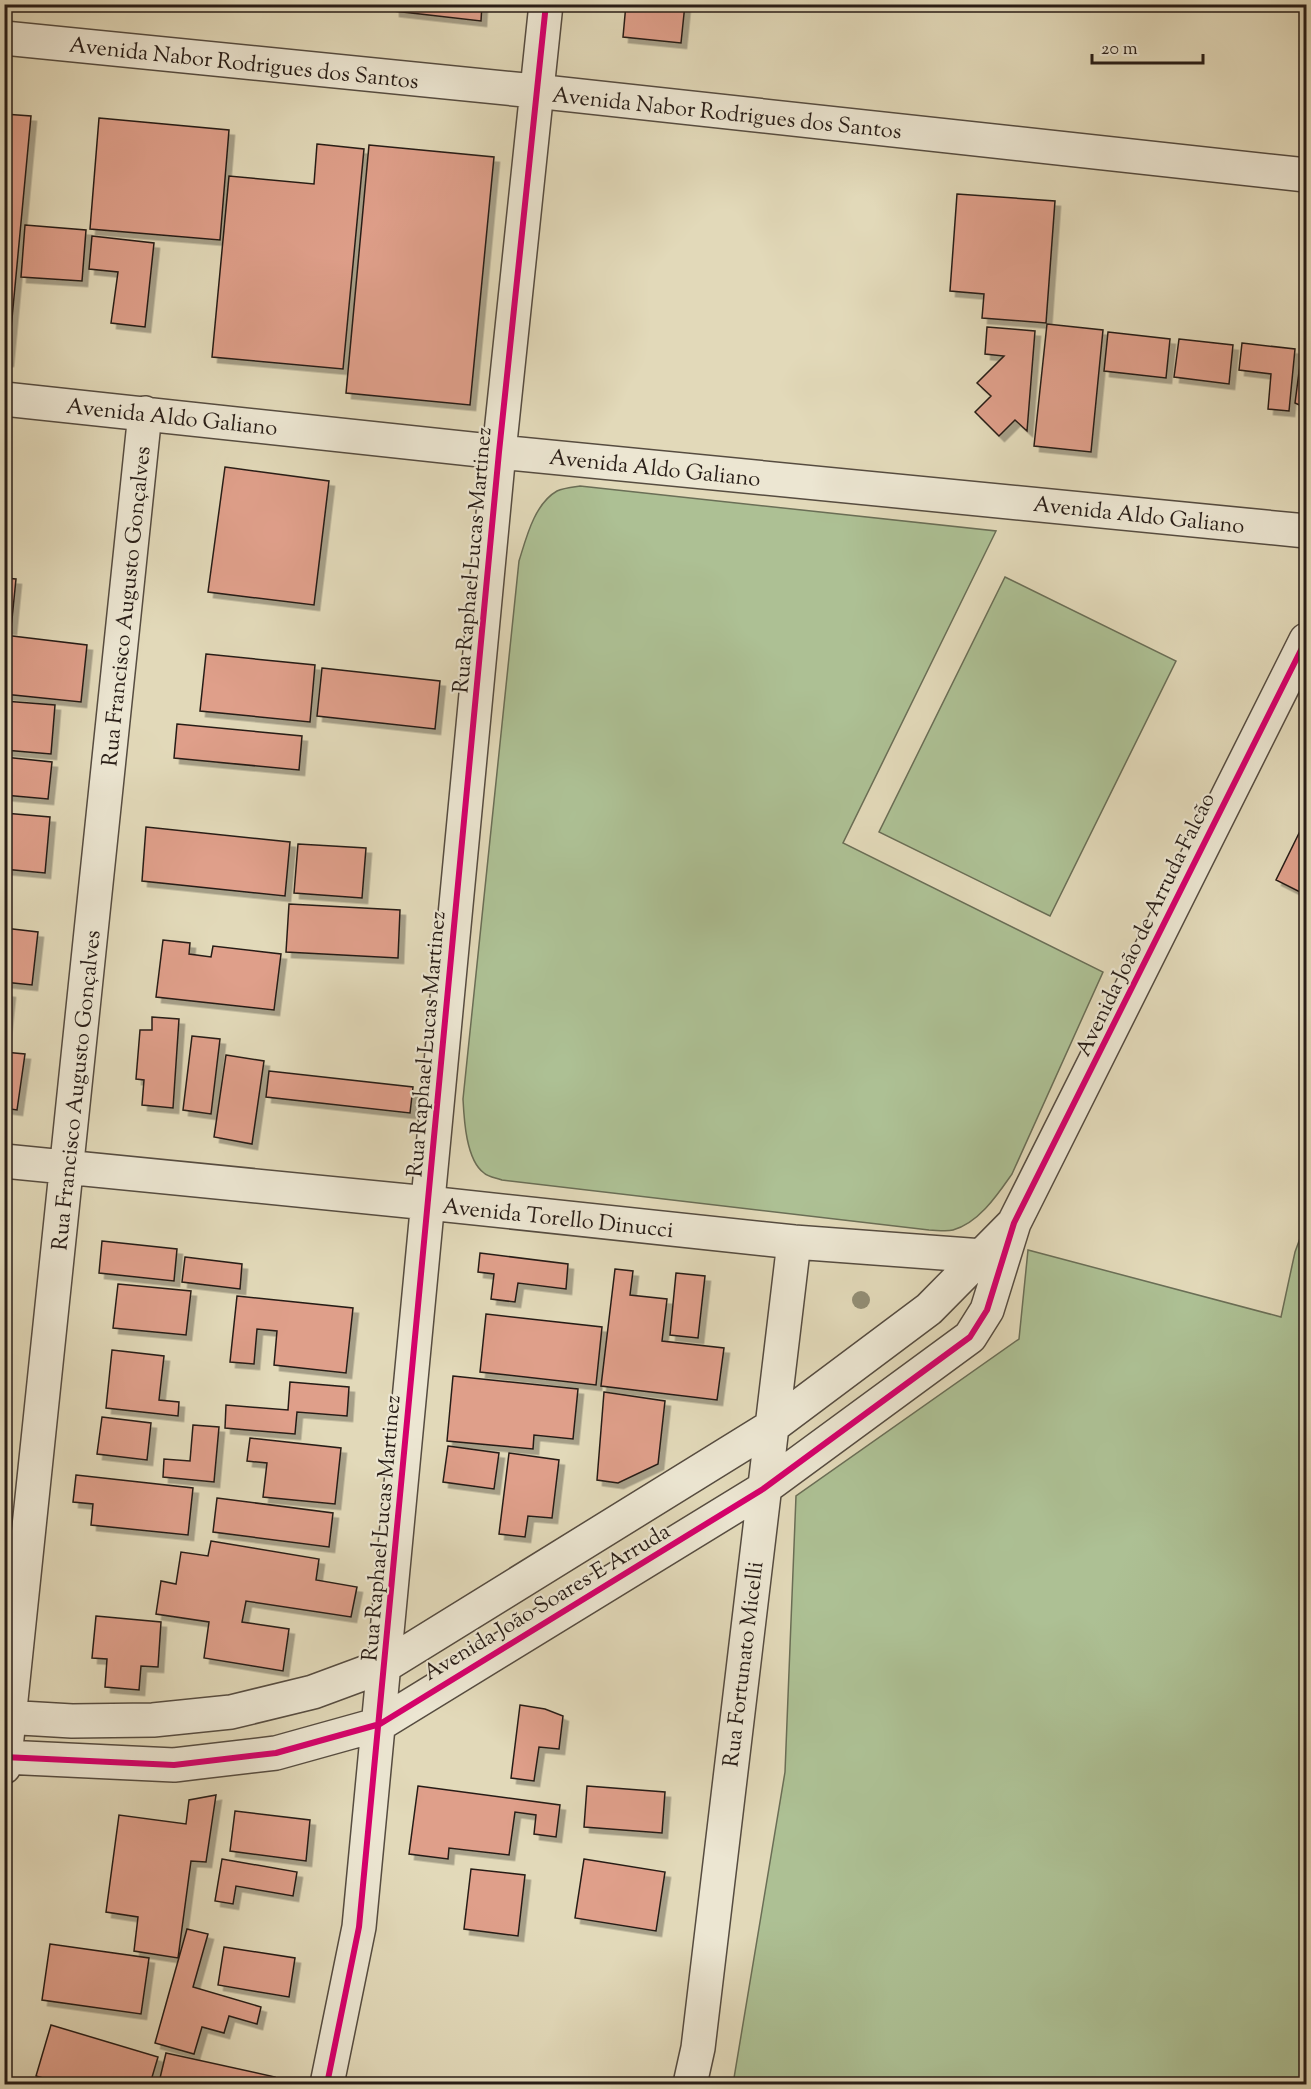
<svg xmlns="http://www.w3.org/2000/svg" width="1311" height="2089" font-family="'Sorts Mill Goudy',serif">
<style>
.green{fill:#adc094;stroke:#6a6e56;stroke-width:1.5}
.building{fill:#df9f8a;stroke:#281d17;stroke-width:1.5;filter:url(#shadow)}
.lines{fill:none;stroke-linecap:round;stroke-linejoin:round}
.minor-casing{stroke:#564c40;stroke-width:36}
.minor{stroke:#ece6d2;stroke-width:33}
.cycleway-casing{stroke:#ece6d2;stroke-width:10}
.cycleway{stroke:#d6006c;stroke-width:6}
.tree{fill:#928d74}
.labels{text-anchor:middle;stroke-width:4.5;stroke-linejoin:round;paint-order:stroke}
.street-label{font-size:22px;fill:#281d17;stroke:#ece6d2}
</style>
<defs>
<filter id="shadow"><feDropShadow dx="5.5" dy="5.5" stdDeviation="0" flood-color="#0004"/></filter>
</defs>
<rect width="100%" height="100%" fill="#e2d9b9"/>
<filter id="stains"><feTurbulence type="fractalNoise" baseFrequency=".00333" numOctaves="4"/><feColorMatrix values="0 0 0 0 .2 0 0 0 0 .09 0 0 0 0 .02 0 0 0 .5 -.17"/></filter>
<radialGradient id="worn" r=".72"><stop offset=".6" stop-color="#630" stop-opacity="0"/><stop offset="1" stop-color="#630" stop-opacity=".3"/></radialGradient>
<!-- green -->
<path class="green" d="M580,486L996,531L843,843L1103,972L1012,1174C998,1194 979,1223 953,1230C946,1232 936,1230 929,1230L502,1180C497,1178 488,1177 484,1173C466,1160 464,1119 463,1099L519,561C526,539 534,504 557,491C563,488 573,487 580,486Z
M1005,577L1176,661L1050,916L879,832Z
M1306,1222V2084H733L785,1772L796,1496L1019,1339L1028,1250L1281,1317L1295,1252Z"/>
<!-- building -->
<path class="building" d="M394,4H482L481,21L394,11Z
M626,4H685L681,43L623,37Z
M4,114L31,116L8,361H4Z
M99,118L229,130L220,240L90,229Z
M317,144L364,149L343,369L212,357L229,176L314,184Z
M369,145L494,157L470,405L346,393Z
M957,194L1055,201L1046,323L982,318L984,294L950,291Z
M25,225L86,230L82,281L21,277Z
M92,236L154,243L145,327L111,323L118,272L89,269Z
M1306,305V341L1303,340Z
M1047,324L1103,330L1091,452L1034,446Z
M987,327L1035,331L1027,431L1015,420L999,436L975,412L991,396L977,383L1004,356L985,354Z
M1108,332L1170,339L1166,378L1104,371Z
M1179,339L1233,345L1229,384L1174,377Z
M1242,343L1295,349L1289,411L1268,409L1271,374L1239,370Z
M1302,349L1306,350V408L1295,403Z
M225,467L329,481L314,605L208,592Z
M4,578L16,579L11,629L4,628Z
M4,635L87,645L81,702L4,694Z
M206,654L315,665L310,722L200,711Z
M322,668L440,681L435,729L317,716Z
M4,701L55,705L51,754L4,750Z
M177,724L302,736L299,770L174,758Z
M4,757L52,762L48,799L4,795Z
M4,813L50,817L45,873L4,869Z
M1306,819V895L1276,880Z
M146,827L290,842L285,896L142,881Z
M298,844L366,848L362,898L294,893Z
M289,904L400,910L398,958L286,952Z
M4,928L38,932L32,985L4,982Z
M163,940L190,943L189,954L211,957L213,946L281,954L274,1010L156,997Z
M4,991L10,992L5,1039H4Z
M152,1017L179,1019L173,1108L142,1105L144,1080L136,1079L140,1030H152Z
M192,1036L220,1039L211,1114L183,1110Z
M4,1052L25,1054L17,1110L4,1108Z
M226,1055L264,1061L252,1144L214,1137Z
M269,1071L413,1087L410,1113L266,1097Z
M102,1241L177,1249L174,1281L99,1273Z
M480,1253L568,1264L566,1289L518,1283L515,1302L491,1299L494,1274L478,1272Z
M185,1257L242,1264L240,1289L182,1282Z
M615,1269L633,1271L630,1295L667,1299L662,1341L724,1348L717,1400L601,1386Z
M676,1273L705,1276L698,1338L670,1335Z
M118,1284L191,1291L186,1335L113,1328Z
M237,1296L353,1308L346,1373L274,1365L277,1331L257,1329L254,1364L230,1362Z
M486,1314L602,1327L596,1385L480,1372Z
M112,1350L164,1356L159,1400L179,1402L178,1416L106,1408Z
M453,1376L578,1389L573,1439L534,1435L533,1449L447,1441Z
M290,1382L349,1387L347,1416L297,1412L295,1434L225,1428L226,1405L288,1410Z
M604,1392L665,1401L658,1464L618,1483L597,1480Z
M102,1417L151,1423L147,1460L97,1454Z
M193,1425L219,1427L214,1482L163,1477L164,1459L190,1461Z
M250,1438L341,1448L335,1504L263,1497L267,1463L247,1461Z
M448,1446L499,1453L494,1489L443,1482Z
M509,1453L559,1460L552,1518L528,1516L525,1537L499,1534Z
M76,1475L193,1488L188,1535L91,1525L93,1504L73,1502Z
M217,1498L333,1513L329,1547L213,1532Z
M211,1541L319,1559L316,1580L357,1587L351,1617L246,1601L242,1622L289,1629L283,1671L204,1658L209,1622L156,1614L161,1581L176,1584L181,1552L208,1556Z
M96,1616L161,1622L158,1667L141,1666L139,1690L105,1687L107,1659L92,1658Z
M520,1705L545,1709L563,1716L559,1749L539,1747L534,1781L511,1778Z
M418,1786L560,1805L556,1837L534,1834L536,1815L515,1812L509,1855L449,1848L448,1859L409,1854Z
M587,1786L665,1792L662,1833L584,1827Z
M216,1795L206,1862L191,1861L178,1958L134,1951L138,1917L106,1912L119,1815L186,1824L189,1800Z
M235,1811L310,1820L306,1861L230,1851Z
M222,1859L297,1872L293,1896L236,1886L233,1904L215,1901Z
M584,1859L665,1872L656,1931L575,1918Z
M471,1869L525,1875L518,1936L464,1929Z
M187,1929L208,1934L193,1987L261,2007L257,2024L229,2016L224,2033L202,2027L194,2054L155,2043Z
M50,1944L149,1958L141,2014L42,2000Z
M224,1947L295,1958L289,1997L218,1985Z
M51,2025L158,2057L150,2084H64L36,2076Z
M166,2053L275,2077L273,2084H190L160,2078Z"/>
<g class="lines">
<defs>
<path id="minor" d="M4,38L535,91L1306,175
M4,399L499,452L1306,531
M4,1161L428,1203L794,1242L996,1257
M4,1717L72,1721L153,1720L231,1712L313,1692L386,1665L774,1425L929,1309L1013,1224
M4,1757L174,1765L276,1753L380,1724L763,1489L970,1337L987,1310L1014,1223L1306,640
M4,1767L145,413
M327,2084L359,1927L499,452L546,4
M690,2084L698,2048L794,1242"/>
</defs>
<!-- minor casing -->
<use href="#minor" class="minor-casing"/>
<!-- minor -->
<use href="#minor" class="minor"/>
<defs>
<path id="cycleway" d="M4,1757L174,1765L276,1753L380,1724L763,1489L970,1337L987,1310L1014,1223L1306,640
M327,2084L359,1927L499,452L546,4"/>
</defs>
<!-- cycleway casing -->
<use href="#cycleway" class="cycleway-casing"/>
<!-- cycleway -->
<use href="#cycleway" class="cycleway"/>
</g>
<!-- trees -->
<circle class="tree" cx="861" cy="1300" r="9"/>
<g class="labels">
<!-- street labels -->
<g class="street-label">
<text transform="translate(244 62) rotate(6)" y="8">Avenida Nabor Rodrigues dos Santos</text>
<text transform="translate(727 112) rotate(6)" y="8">Avenida Nabor Rodrigues dos Santos</text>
<text transform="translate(172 416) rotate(6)" y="8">Avenida Aldo Galiano</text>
<text transform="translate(655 467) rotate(6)" y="8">Avenida Aldo Galiano</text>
<text transform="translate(1139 514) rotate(6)" y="8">Avenida Aldo Galiano</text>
<text transform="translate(471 560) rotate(-85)" y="8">Rua Raphael Lucas Martinez</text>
<text transform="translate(125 606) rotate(-84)" y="8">Rua Francisco Augusto Gonçalves</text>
<text transform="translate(1144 924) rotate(-64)" y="8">Avenida João de Arruda Falcão</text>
<text transform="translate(425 1044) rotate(-85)" y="8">Rua Raphael Lucas Martinez</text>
<text transform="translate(75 1090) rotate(-84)" y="8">Rua Francisco Augusto Gonçalves</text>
<text transform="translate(558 1217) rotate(6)" y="8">Avenida Torello Dinucci</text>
<text transform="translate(380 1528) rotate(-85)" y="8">Rua Raphael Lucas Martinez</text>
<text transform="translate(546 1601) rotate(-31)" y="8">Avenida João Soares E Arruda</text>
<text transform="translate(742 1664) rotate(-83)" y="8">Rua Fortunato Micelli</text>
</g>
</g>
<!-- margin -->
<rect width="1311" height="2089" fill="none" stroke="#e2d9b9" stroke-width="24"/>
<rect x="6" y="6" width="1299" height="2077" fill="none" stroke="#281d17" stroke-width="3"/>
<rect x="12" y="12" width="1287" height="2065" fill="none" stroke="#281d17" stroke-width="1.5"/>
<!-- scale -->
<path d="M1092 54v9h111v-9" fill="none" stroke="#281d17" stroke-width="3"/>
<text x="1101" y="54" font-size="18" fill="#281d17" stroke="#ece6d2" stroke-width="4.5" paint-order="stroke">20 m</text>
<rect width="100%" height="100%" filter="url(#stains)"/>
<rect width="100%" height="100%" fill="url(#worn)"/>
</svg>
